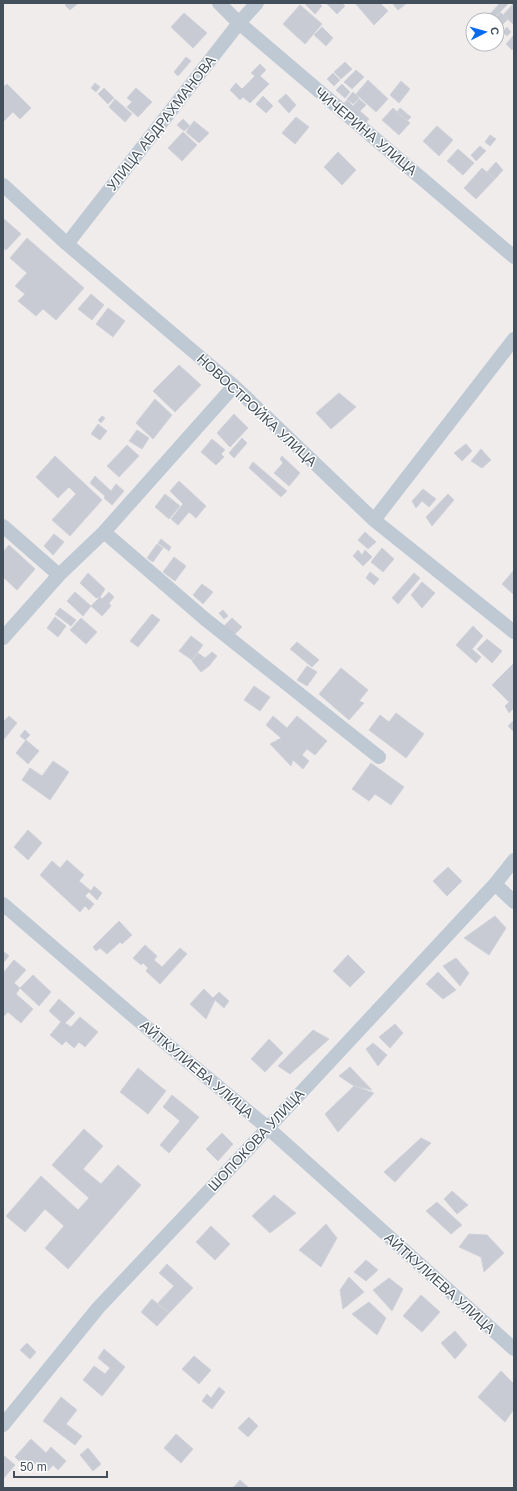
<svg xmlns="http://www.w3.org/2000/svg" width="517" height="1491" font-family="Helvetica,sans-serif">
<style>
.building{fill:#c8cbd3;stroke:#d0d2d9}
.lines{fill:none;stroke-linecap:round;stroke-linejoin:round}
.minor{stroke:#bec9d4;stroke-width:14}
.labels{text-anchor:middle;stroke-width:3;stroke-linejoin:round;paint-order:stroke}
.street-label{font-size:14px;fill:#43505b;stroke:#fff}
</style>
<rect width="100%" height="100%" fill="#f0ecec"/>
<!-- building -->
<path class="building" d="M67,3H76L77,4L70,10L65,5Z
M304,3H319L322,6L315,14Z
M326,3H342L345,6L337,14Z
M355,3H380L388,11L374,25Z
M394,3H407L398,10L393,4Z
M500,3H509L493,19L489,15Z
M514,3V25L503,15Z
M300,5L322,24L305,44L283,24Z
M500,12L508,19L502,25L495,18Z
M184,13L207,33L193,48L171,27Z
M322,27L333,38L326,46L314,35Z
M507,27L511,32L507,36L503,32Z
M514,35V47L512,50L506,44Z
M186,57L191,61L178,76L174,72Z
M345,62L352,69L341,79L334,72Z
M260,64L266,70L260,76L269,84L250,103L243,97L240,100L230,90L236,83L242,89L255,76L251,73Z
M356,70L364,77L352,89L344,82Z
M333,73L340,80L334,86L327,79Z
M368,80L388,99L376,112L356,94Z
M401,81L410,89L399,103L390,95Z
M95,83L100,87L96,92L91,88Z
M3,84L5,86L7,84L31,108L20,119L13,112L3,122Z
M342,84L350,92L345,98L336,90Z
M104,88L114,98L108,104L98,94Z
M136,88L152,102L138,117L127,107L132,102L127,98Z
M353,92L359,98L353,104L347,99Z
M286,94L296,105L289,113L278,101Z
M263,96L273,106L266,113L256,104Z
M115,99L132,114L125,122L109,107Z
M359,99L366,105L360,111L369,119L362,127L341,107L347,100L353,106Z
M393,108L410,123L399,135L382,120Z
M400,108L411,117L407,121L397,112Z
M296,117L309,127L295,144L282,133Z
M183,119L190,126L184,131L177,125Z
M194,121L209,133L199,143L186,132Z
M437,126L453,140L439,156L423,141Z
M183,132L197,145L182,161L168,148Z
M490,135L496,139L490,146L485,142Z
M480,146L486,151L476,161L471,155Z
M458,149L474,163L463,175L447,161Z
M338,152L356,170L342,185L324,167Z
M496,162L503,170L495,179L487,172Z
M482,168L495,179L476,199L464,188Z
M3,218L21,234L6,250L3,248Z
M27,238L84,288L56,320L43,309L36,316L18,301L25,294L15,286L27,273L10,258Z
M91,294L104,305L92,320L78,309Z
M108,308L125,321L113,337L96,324Z
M179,365L201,385L175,412L153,391Z
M339,393L356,407L331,429L316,413Z
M155,399L172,415L153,439L136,423Z
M234,414L248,428L230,447L217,433Z
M102,416L105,418L101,423L98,420Z
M98,424L107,431L100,440L91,434Z
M137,430L149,438L142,449L129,441Z
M242,438L247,443L234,458L229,453Z
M212,439L225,450L221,454L224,457L216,465L201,452Z
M466,444L472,451L462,461L454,453Z
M127,445L139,456L119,477L107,466Z
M481,449L491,460L482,468L471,461Z
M55,456L102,500L70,536L52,520L76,494L69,487L58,498L36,477Z
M282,456L300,473L289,486L274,473L283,463L280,459Z
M253,462L287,491L281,497L249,468Z
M95,476L111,491L116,484L124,491L112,505L104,498L105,496L90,483Z
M179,481L206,506L196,518L189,512L178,525L171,519L183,504L170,491Z
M423,489L436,499L429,507L422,501L416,508L412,501Z
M165,494L180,506L169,519L155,507Z
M448,494L454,500L432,526L426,517Z
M365,532L376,542L368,549L358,540Z
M54,534L64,542L53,555L44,546Z
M161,539L171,547L169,551L158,543Z
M157,544L163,548L153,562L147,558Z
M9,545L35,569L17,590L3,577V552Z
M382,548L394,559L383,572L371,562Z
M358,550L362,555L365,550L372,557L363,566L353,556Z
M174,557L186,566L175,581L163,572Z
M514,570V593L513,594L502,584Z
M370,572L379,579L374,585L366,578Z
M88,573L105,589L100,597L96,598L80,583Z
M414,573L420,578L398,604L392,598Z
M422,582L435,593L422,608L411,595Z
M202,584L213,592L203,604L193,595Z
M75,592L91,606L83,616L67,601Z
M109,592L114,597L109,603L111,606L102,616L91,606L100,597L102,599Z
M60,608L76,620L71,626L55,614Z
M223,610L228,616L224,619L219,613Z
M152,614L160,620L138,647L130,641Z
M55,617L66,626L58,637L47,628Z
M81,618L97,632L86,644L70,630Z
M232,618L242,627L233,636L223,627Z
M473,626L483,636L472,649L481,657L476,663L456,645Z
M191,636L203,645L192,660L179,651Z
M487,639L502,651L492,663L477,649Z
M297,642L319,660L312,667L290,649Z
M212,652L217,656L209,666L201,672L192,661L198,653L205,658Z
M514,663V708L509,713L505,706L509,702L492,685Z
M307,666L317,672L307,686L297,680Z
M341,668L368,690L359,701L364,703L349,720L319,694Z
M254,686L270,697L260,711L244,700Z
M396,713L424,734L406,758L369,730L380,715L389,722Z
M9,716L17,723L4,739L3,722Z
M273,716L287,728L297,716L327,741L315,755L307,749L302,755L309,761L303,769L293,760L291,766L270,744L281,738L266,725Z
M514,720V732L508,726Z
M25,730L30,735L25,740L20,736Z
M26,740L39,751L28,764L16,753Z
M53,761L69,772L50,800L22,780L30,768L42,776Z
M371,763L404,787L391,805L375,794L369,801L352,789Z
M28,830L42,843L28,860L14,847Z
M67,860L84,875L79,881L91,891L94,886L102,893L97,900L89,892L85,896L94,904L89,910L85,906L80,912L40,875L52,861L60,868Z
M448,867L462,881L447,896L433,881Z
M495,916L506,928L489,955L464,938Z
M119,921L132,935L122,944L120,942L107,954L100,948L96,951L93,947Z
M145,945L157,956L154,960L162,967L180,948L187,954L160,984L146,971L148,968L143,963L141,965L133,958Z
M3,951L9,956L3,963Z
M348,955L365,972L350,987L333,971Z
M456,958L469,973L460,986L443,966Z
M14,960L26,970L14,983L20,988L16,994L33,1009L21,1023L8,1012L4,1016L3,1015V973Z
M438,972L456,990L443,999L426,984Z
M33,975L51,992L39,1006L20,988Z
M204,989L213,998L219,992L229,1001L224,1008L215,1000L206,1019L190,1004Z
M59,999L75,1013L65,1023L71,1027L80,1017L98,1032L85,1047L79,1042L74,1048L66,1041L62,1045L50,1035L61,1022L49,1011Z
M395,1024L403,1033L390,1048L379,1037Z
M313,1030L329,1039L290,1074L278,1066Z
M269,1039L283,1053L265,1072L251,1059Z
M373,1043L387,1055L378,1066L366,1049Z
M350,1067L372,1090L354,1086L339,1076Z
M138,1068L166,1091L148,1114L120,1092Z
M354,1086L374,1093L338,1132L325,1114Z
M172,1095L199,1117L169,1153L160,1145L180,1121L163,1107Z
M84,1129L103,1146L83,1169L101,1184L118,1165L141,1185L68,1269L45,1248L64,1226L45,1209L25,1232L6,1216L41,1176L78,1210L89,1198L52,1165Z
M222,1133L233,1144L218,1161L206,1149Z
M421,1138L431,1143L395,1182L384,1172Z
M452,1191L468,1205L457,1214L444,1199Z
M274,1195L296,1213L270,1233L252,1216Z
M437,1202L462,1225L451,1234L426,1211Z
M326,1224L337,1238L321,1267L299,1250Z
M211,1226L230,1244L215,1260L196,1242Z
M469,1234L487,1235L504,1253L484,1272L481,1257L459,1247Z
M366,1260L378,1270L366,1281L354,1272Z
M167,1264L193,1288L169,1313L158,1303L174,1286L159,1273Z
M349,1277L364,1292L343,1309L340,1290Z
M389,1278L403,1289L392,1311L373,1290Z
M421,1295L440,1312L422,1332L403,1316Z
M152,1299L169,1313L157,1326L141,1312Z
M369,1302L386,1318L377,1335L352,1314Z
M455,1331L467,1345L455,1359L441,1343Z
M27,1343L36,1352L30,1359L20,1350Z
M104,1349L125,1367L102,1396L83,1380L94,1366L105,1374L110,1368L98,1358Z
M194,1356L211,1370L199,1384L182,1369Z
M501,1371L514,1384V1409L505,1422L478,1397Z
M219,1387L225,1392L212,1409L202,1401L207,1394L211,1398Z
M61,1397L77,1410L66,1424L82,1436L75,1445L43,1421Z
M249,1417L258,1426L248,1437L238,1428Z
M176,1434L193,1449L181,1463L164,1448Z
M31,1439L46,1453L51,1447L66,1461L58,1470L53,1465L46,1473L35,1463L29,1470L15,1457Z
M88,1448L101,1464L93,1471L80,1455Z
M3,1455L15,1465L3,1479Z
M240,1480L249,1488H233Z"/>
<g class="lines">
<!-- minor -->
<path class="minor" d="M219,3L239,23L514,257
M3,185L67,244L234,386L374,520L514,632
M67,244L239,23L257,3
M374,520L514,339
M3,526L59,575
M104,532L205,619L379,757
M3,638L59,575L104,532L234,386
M495,884L514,902
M3,904L133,1016L268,1128L514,1349
M3,1425L98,1308L268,1128L495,884L514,860"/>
</g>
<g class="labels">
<!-- street labels -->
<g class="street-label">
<text transform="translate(161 123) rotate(-52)" y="5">УЛИЦА АБДРАХМАНОВА</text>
<text transform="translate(366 131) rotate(40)" y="5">ЧИЧЕРИНА УЛИЦА</text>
<text transform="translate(257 410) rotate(43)" y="5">НОВОСТРОЙКА УЛИЦА</text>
<text transform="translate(197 1069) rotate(40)" y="5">АЙТКУЛИЕВА УЛИЦА</text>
<text transform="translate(256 1140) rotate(-47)" y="5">ШОПОКОВА УЛИЦА</text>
<text transform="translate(440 1283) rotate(42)" y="5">АЙТКУЛИЕВА УЛИЦА</text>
</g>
</g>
<!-- border -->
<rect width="517" height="1491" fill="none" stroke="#43505b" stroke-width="8"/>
<!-- north arrow -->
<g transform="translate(485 32) rotate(84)"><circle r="19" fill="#ffffff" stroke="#b4b9bd"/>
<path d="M0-3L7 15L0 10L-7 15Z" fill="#086bed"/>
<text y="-6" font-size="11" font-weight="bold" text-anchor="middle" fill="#43505b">С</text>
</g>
<!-- scale -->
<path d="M14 1471v6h93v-6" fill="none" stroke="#43505b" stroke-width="2"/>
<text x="20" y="1471" font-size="12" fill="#43505b" stroke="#ffffff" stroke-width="3" paint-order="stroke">50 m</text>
</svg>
